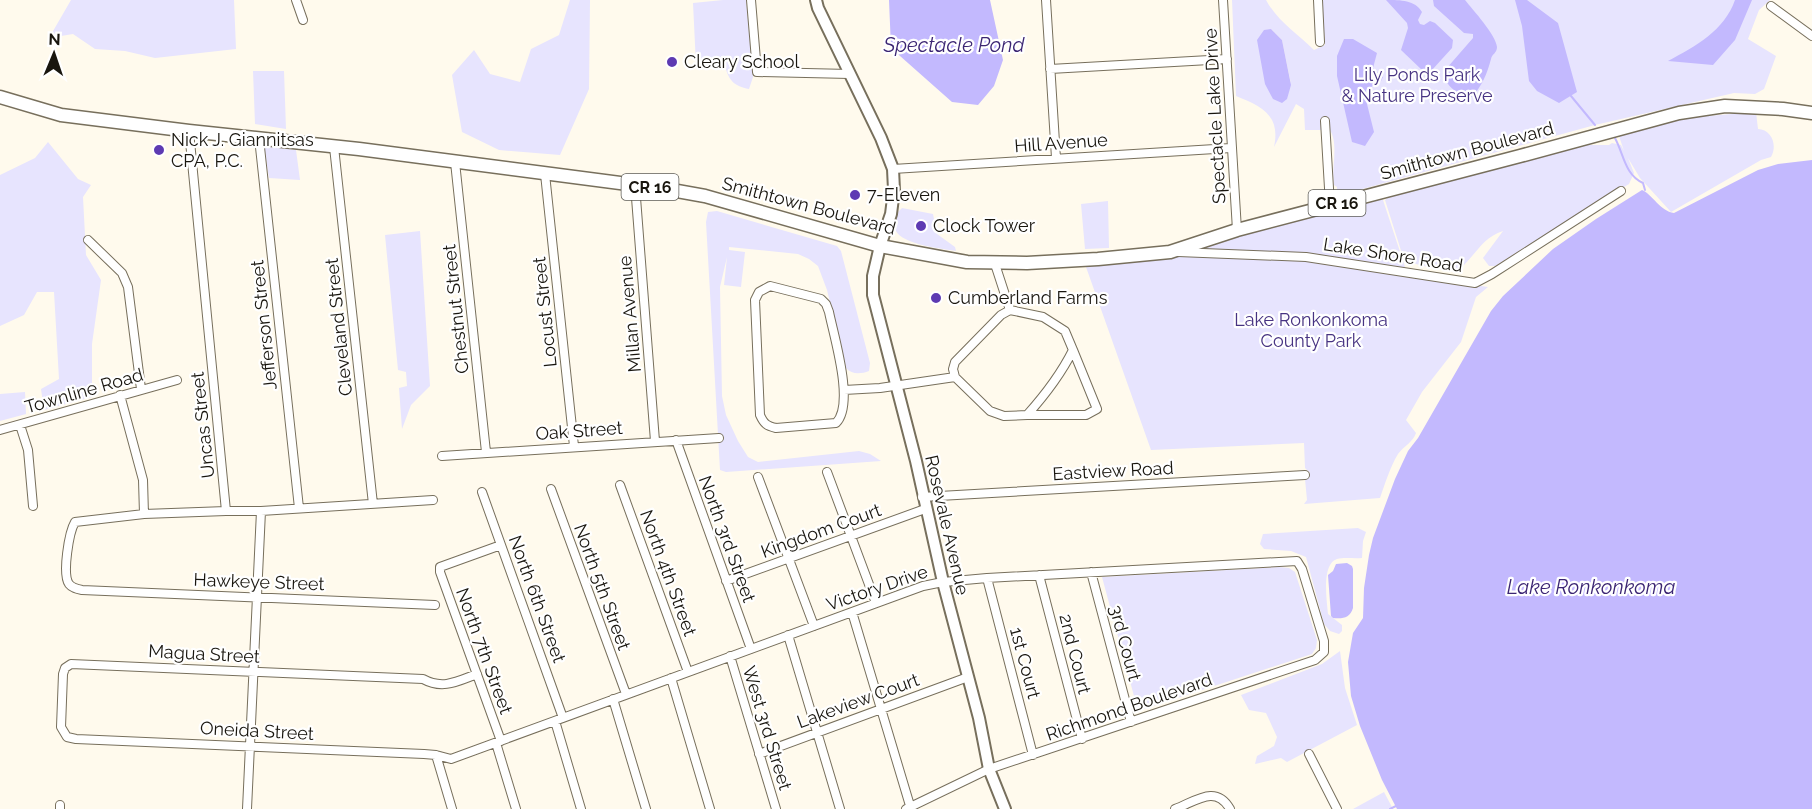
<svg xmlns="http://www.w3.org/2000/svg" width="1812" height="809" font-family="Raleway,sans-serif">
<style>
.green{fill:#e7e4fe;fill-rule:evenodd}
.water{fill:#c3b9fe}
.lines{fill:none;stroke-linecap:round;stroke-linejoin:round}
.stream{stroke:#c3b9fe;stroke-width:2}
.street-casing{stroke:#776f5c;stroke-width:10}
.secondary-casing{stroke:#776f5c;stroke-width:14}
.primary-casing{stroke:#776f5c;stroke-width:15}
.street{stroke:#fff;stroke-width:8}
.secondary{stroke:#fff;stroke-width:10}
.primary{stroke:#fff;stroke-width:12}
.poi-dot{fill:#5d3ab2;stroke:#fff;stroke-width:2}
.labels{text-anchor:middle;stroke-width:4.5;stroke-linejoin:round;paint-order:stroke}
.shield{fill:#fff;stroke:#5e5c57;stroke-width:1.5}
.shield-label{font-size:16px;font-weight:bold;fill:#19160f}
.poi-label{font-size:18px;fill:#19160f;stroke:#fff;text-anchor:start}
.park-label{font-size:18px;fill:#473382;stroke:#fff}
.street-label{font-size:18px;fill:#19160f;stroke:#fff}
.water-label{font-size:20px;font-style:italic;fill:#3b2573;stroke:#fff}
</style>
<rect width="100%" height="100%" fill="#fffaed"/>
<!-- green -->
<path class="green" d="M71,0H234L236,49L155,58L125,51L95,49L73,34L49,38Z
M570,0H590L589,89L560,155L499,150L462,132L452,75L474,50L490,74L520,82L531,49L559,35Z
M723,0H746L753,77L749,89C734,86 729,81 725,66L696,65L693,3Z
M1232,0H1266C1278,22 1297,33 1314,50L1325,45L1322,0H1770L1759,10L1748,39L1776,56L1764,89L1755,94L1734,93L1595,125L1337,196V187L1334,185C1331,168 1339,145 1330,130H1305L1304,109L1296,104L1274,147C1281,115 1261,106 1236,96ZM1271,29L1282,40L1291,84Z
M253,71H284L286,129L255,124Z
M1756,112L1758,129C1771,129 1778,145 1771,157L1761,160L1671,212L1640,178L1628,158L1634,173L1629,184L1495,266H1489L1483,258L1503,231C1484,237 1477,252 1464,265C1453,275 1417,265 1404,260L1385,200L1390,196L1581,145H1609L1612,143L1621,145L1624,151L1618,133L1683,118Z
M48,142L78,179L91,185L83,197L86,255L101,280L92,344V397L44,410L41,389L59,379L54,292H37L24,315L0,326V175L35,158Z
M264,146L296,150L300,180L269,178Z
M1382,197L1408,276L1488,287L1476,297L1461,342L1422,392L1406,420L1416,433C1413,442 1404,446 1398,454C1390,467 1385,484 1380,498L1304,504L1307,500L1305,479L1310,473L1305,468L1304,443L1151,450L1086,267L1191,249Z
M1108,201L1109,248L1085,249L1081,204Z
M902,208L933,214L937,234L955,247L956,251C942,249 902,244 896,231C894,226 897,218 898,212Z
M717,211L837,246L841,251L870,363L869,371C861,374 852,375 846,368L827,290L818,266L809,259L798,254L729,247V250L745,252L741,287L724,285L727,257L720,287L722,396L726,415L738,441L748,457L758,462L859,451L870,454L881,461L726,472L720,470L706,222L708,212Z
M420,231L430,386L411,405L402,429L399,388L407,386L406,372L398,370L385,235Z
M25,392L26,414L0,421V394Z
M1358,528L1366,532L1363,541L1362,558C1354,559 1345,557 1337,559C1321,564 1327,602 1328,614L1342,625V631L1339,634L1330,631L1324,624L1306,557L1291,551L1264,549L1260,544L1263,534Z
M1279,567L1289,568L1295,572L1317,640L1316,648L1312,654L1138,711L1102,577Z
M1340,651L1345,688L1357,725L1287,762L1281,758L1255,764L1257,756L1274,746L1277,737L1266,713L1249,710L1241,695L1322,664Z
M1384,792L1393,809H1353Z"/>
<!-- water -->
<path class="water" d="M889,0H990L1003,60L994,86L978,105L952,102L891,48Z
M1386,0C1401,0 1415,0 1422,12L1418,20L1420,24L1424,25L1430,21L1435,23L1453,40L1452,48L1432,70L1423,71L1401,50L1408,28L1407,23Z
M1433,0H1465C1473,10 1496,35 1497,47C1497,53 1492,54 1491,59C1487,74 1482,86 1472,97L1466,99C1456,91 1440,83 1446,69L1473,38V34L1464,33L1434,6Z
M1515,0H1527L1558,23L1577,92L1559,103L1537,91L1529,81L1522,26Z
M1735,0H1752L1735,40L1713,65L1668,61C1696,46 1724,31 1735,0Z
M1271,29L1282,40L1291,85L1287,99L1282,103L1273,99L1265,84L1257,40L1264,30Z
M1344,39H1353L1377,53L1373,68L1383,77L1381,81L1366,90V100L1374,132L1365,146L1352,142L1337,76V56Z
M1812,160V809H1397L1382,780L1360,726L1351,696L1348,662L1353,633L1363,618L1364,588L1369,555L1373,538L1395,479L1408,451L1418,438L1491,311L1503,296L1553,249L1596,219L1642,190C1653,195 1660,211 1674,213L1758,170L1778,164Z
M1347,563L1352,566L1353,569V608C1350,618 1343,619 1333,618L1331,616L1328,575L1333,571L1336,564Z"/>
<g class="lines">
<!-- stream -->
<path class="stream" d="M1571,96L1595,125
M1615,138C1624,155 1625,175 1643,183L1645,190
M1390,809L1396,806"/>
<defs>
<path id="street" d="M296,0L303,20
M751,0L757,72L850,74
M1046,0L1056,158
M1223,0L1237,230
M1318,0L1320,42
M1771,6L1812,36
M1050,69L1227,59
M1325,121L1330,205
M189,131L226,511H261L433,500
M259,138L299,508
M334,147L373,504
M455,162L486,452
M893,169L1231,148
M545,174L574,446
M635,185L655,441
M88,240L122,273L128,287L141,389
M1178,252L1306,257L1475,283L1492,274L1621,191
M995,264L1010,310
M770,286L821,299L826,304L829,312C834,337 855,404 836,423L776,428C767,426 764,424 760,415L755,300L759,292Z
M955,377L990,411L1004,416L1027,415C1045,395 1061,374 1073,350L1065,331L1043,317L1010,310
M955,377L953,369L955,362L1001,315L1010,310
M844,390L880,388L955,377
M120,395L143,480L144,514
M1027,415H1086L1097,409L1073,350
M20,425L28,450L33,506
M0,430L177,380
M676,440L751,649
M442,456L719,438
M827,472L876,603
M758,477L814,626
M620,485L688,672
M551,489L626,694
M482,492L563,718
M922,497L1305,475
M226,511L144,514L75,522C69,532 62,574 69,584C72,588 77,589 82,590L435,605
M501,545L440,567V572L501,741
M1091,572L1131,722
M1039,575L1082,739
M987,578L1033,755
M726,581L925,509
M852,612L911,809
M788,635L840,809
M730,656L776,809
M477,674C458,681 443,690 423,679L71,664L65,668L63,674L61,727L67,737L76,739L424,754L436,755L451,759L923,586L943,582L987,578L1297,561L1302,569L1324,641V652L1315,660L989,769L906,809
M671,678L710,809
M613,699L646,809
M555,721L581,809
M496,743L516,809
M759,754L968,677
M1309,754L1337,809
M436,755L452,809
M60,809V805
M247,809L261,511
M1175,809C1196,801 1216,784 1230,809"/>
<path id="secondary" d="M816,0L818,8L881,138L893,169L894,190L891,214L880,246L873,276V295L916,461L943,582L979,718L989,769L1005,809"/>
<path id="primary" d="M0,97L61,115L189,131L359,149L666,189L705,196L880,246L967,262L1027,263L1098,259L1170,252L1237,230L1520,156L1679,113L1725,106L1783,109L1812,113"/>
</defs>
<!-- street casing -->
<use href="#street" class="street-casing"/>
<!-- secondary casing -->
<use href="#secondary" class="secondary-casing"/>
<!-- primary casing -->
<use href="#primary" class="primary-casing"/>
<!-- street -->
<use href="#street" class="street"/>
<!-- secondary -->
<use href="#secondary" class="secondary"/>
<!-- primary -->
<use href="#primary" class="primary"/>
</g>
<!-- markers -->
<g class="poi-dot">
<circle cx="672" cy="62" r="6"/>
<circle cx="159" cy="150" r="6"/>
<circle cx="855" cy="195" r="6"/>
<circle cx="921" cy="226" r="6"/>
<circle cx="936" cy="298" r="6"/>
</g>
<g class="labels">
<!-- shield labels -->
<g class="shield">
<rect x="621.5" y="174" width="57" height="26" rx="4.5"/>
<rect x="1308.5" y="190" width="57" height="26" rx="4.5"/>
</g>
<g class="shield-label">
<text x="650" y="193">CR 16</text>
<text x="1337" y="209">CR 16</text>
</g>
<!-- poi labels -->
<g class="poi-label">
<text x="684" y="68">Cleary School</text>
<text x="171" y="146">Nick J. Giannitsas<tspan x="171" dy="21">CPA, P.C.</tspan></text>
<text x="867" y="201">7-Eleven</text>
<text x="933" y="232">Clock Tower</text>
<text x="948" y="304">Cumberland Farms</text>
</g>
<!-- park labels -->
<g class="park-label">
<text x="1417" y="81">Lily Ponds Park<tspan x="1417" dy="21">&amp; Nature Preserve</tspan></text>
<text x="1311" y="326">Lake Ronkonkoma<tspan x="1311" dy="21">County Park</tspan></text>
</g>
<!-- street labels -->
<g class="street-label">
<text transform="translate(1215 116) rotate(-93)" y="6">Spectacle Lake Drive</text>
<text transform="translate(1061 143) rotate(-4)" y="6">Hill Avenue</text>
<text transform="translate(1467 151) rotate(-15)" y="6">Smithtown Boulevard</text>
<text transform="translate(809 206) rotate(15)" y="6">Smithtown Boulevard</text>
<text transform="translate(1393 255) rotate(9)" y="6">Lake Shore Road</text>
<text transform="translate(456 309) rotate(-96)" y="6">Chestnut Street</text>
<text transform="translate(545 312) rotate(-96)" y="6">Locust Street</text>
<text transform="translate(630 314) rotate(-95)" y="6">Millan Avenue</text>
<text transform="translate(264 325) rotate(-96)" y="6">Jefferson Street</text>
<text transform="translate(339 327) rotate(-96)" y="6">Cleveland Street</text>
<text transform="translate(84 391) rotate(-16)" y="6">Townline Road</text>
<text transform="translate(203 425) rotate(-96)" y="6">Uncas Street</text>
<text transform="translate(579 431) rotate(-4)" y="6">Oak Street</text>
<text transform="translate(1113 471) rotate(-3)" y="6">Eastview Road</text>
<text transform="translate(947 525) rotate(77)" y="6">Rosevale Avenue</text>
<text transform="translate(821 531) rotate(-20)" y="6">Kingdom Court</text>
<text transform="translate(727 539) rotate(70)" y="6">North 3rd Street</text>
<text transform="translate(668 573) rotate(70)" y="6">North 4th Street</text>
<text transform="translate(259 582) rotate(2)" y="6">Hawkeye Street</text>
<text transform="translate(602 587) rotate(70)" y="6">North 5th Street</text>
<text transform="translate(877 588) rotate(-19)" y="6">Victory Drive</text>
<text transform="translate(537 599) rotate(70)" y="6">North 6th Street</text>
<text transform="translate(1125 643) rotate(75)" y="6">3rd Court</text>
<text transform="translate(484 651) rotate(70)" y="6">North 7th Street</text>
<text transform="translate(204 654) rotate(3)" y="6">Magua Street</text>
<text transform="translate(1075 654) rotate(76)" y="6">2nd Court</text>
<text transform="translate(1025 663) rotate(75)" y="6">1st Court</text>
<text transform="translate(858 701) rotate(-20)" y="6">Lakeview Court</text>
<text transform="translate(1129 707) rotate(-19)" y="6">Richmond Boulevard</text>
<text transform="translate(767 728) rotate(73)" y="6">West 3rd Street</text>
<text transform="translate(257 731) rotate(3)" y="6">Oneida Street</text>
</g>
<!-- water labels -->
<g class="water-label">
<text x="954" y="52">Spectacle Pond</text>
<text x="1591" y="594">Lake Ronkonkoma</text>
</g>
</g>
<!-- north arrow -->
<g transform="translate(54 54) rotate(2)" stroke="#ffffff" stroke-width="4.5" paint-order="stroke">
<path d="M0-4.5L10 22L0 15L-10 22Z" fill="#19160f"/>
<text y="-9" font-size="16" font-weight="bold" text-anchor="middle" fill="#19160f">N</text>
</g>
</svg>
